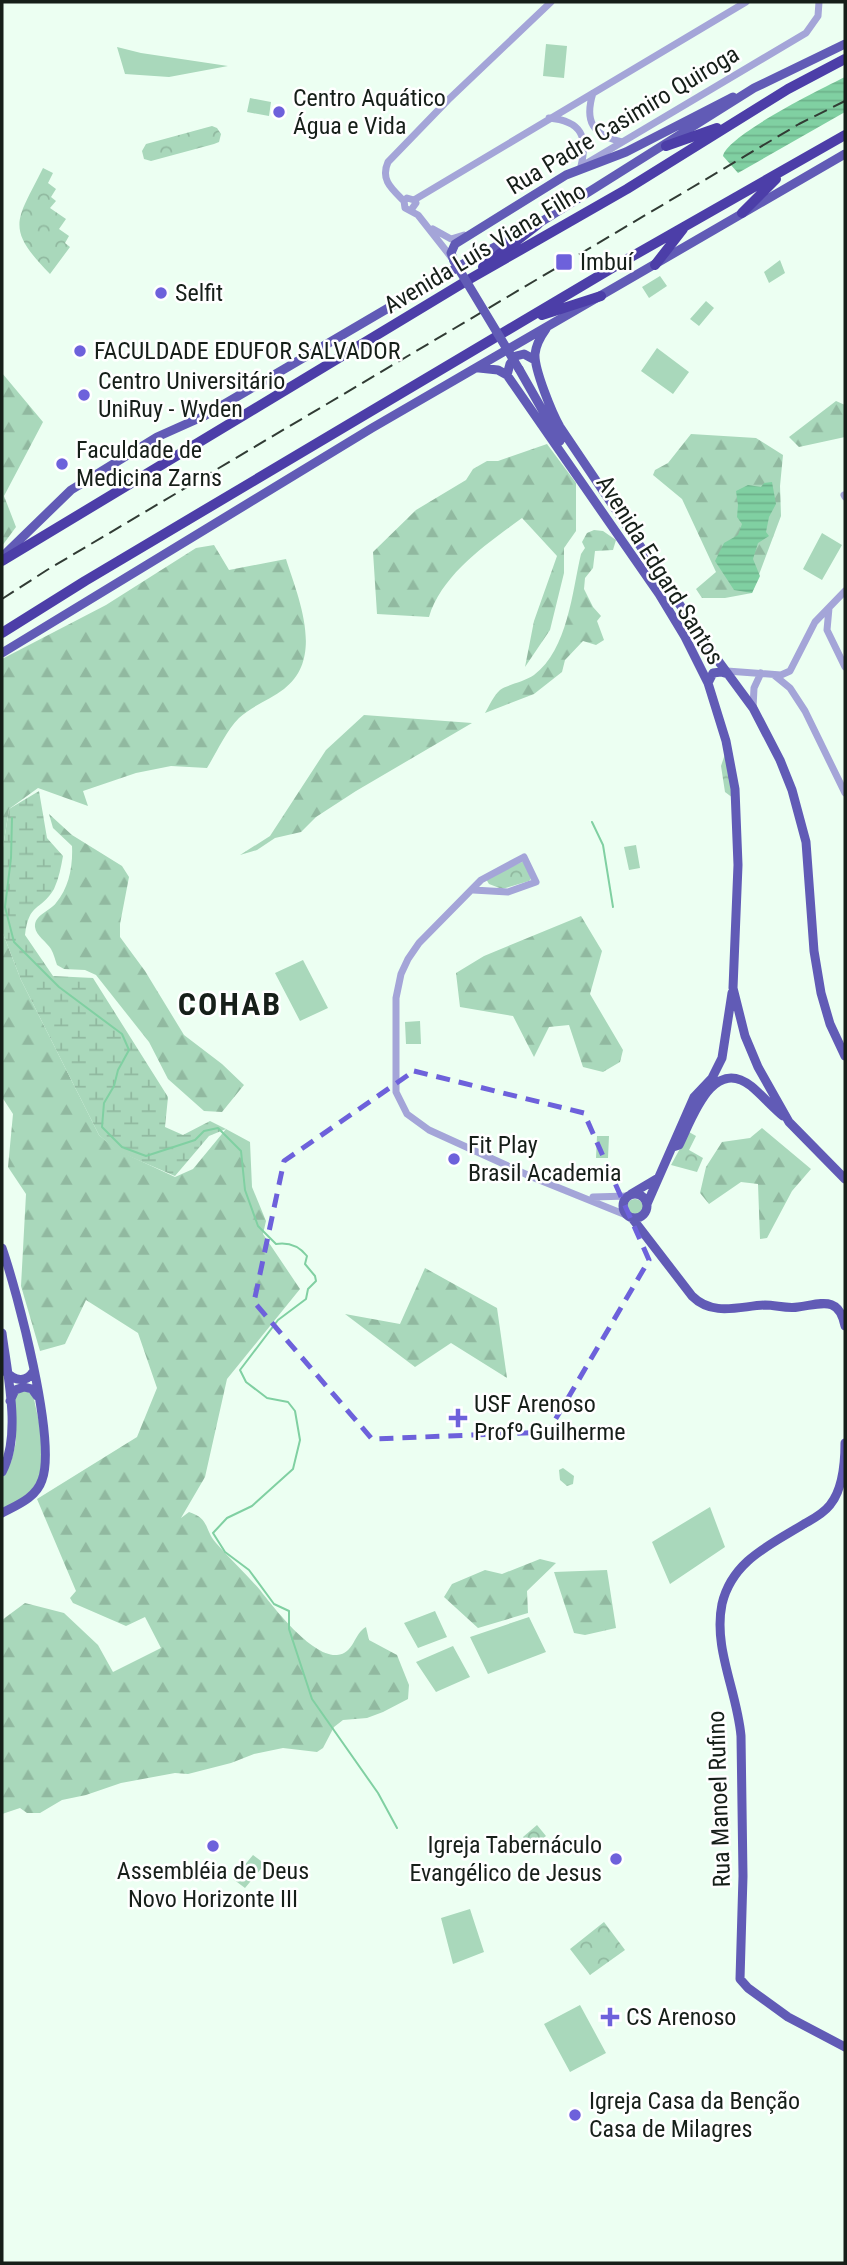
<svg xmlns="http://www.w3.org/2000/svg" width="847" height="2265" font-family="'Roboto Condensed',sans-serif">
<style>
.grass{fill:#a9d8bb}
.forest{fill:url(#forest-firs)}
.wetland{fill:url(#wetland-marsh)}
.park{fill:url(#park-crowns)}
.water{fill:url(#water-rules)}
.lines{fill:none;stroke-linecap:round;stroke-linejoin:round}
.stream{stroke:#80d0a2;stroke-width:2}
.minor{stroke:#a4a5d8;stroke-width:7}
.major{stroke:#615bb6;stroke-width:9}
.highway{stroke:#4c3ea8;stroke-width:10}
.rail{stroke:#313b34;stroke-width:2;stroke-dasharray:14 7;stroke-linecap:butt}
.major-bridge{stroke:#615bb6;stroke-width:9}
.marked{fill:none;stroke:#6d61db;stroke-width:5;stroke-dasharray:14 9;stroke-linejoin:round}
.poi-dot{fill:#6d61db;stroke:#fff;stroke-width:2.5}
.labels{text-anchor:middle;stroke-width:5;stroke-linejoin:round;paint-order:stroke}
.poi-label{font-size:24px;fill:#161f19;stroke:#fff;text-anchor:start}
.street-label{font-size:24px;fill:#161f19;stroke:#fff}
.district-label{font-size:32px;font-weight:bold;letter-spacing:2px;fill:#161f19;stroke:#fff}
</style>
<defs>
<pattern id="forest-firs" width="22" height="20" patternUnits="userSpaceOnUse" patternTransform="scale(1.75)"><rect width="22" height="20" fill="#a9d8bb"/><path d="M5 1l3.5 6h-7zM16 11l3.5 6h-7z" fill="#91b9a0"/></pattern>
<pattern id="wetland-marsh" width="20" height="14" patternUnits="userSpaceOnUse" patternTransform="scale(1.75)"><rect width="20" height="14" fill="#a9d8bb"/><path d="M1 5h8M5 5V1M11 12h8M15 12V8" fill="none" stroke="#91b9a0"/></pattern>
<pattern id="park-crowns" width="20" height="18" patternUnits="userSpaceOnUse" patternTransform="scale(1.75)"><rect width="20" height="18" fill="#a9d8bb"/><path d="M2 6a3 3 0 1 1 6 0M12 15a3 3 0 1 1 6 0" fill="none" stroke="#91b9a0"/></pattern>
<pattern id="water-rules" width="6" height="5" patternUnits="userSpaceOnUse" patternTransform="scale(1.75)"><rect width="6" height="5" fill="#80d0a2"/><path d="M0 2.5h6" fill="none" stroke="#6eb28b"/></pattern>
</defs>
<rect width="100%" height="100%" fill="#ecfff2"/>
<!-- grass -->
<path class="grass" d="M546,44L567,46L564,78L543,76Z
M117,47L141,53L228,66L169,77L125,74Z
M250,98L271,102L269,116L247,112Z
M780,260L785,273L769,283L764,272Z
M660,276L667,286L649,298L642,287Z
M706,301L714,308L699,326L690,319Z
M657,348L689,372L673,394L641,371Z
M822,533L842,545L822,580L803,569Z
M636,845L640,868L629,870L624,847Z
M303,960L328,1008L300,1021L275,973Z
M420,1021L421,1044H406L405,1022Z
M597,1136H609L608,1158H596Z
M627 1207a8 8 0 1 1 16 0a8 8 0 1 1-16 0Z
M25,1390L31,1394L34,1399C40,1430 55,1471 26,1495C19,1501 10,1505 2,1509V1478L11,1462L16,1442L13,1402L15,1394Z
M710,1507L725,1547L670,1584L652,1542Z
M435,1611L447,1637L418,1648L404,1623Z
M529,1617L546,1652L488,1674L470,1637Z
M453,1646L470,1677L436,1692L416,1662Z
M253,1855L265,1864L245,1888L233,1879Z
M470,1909L484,1952L453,1964L441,1918Z
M580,2005L606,2053L570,2072L544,2024Z"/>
<!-- forest -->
<path class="forest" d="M2,373L43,422L4,496L16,527L2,546Z
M836,401L845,405V437L799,447L789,437Z
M691,434L756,438L783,455L780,486L781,516L752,593L725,598H702L696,589L716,572L682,499L653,475L655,470L668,463Z
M547,444L576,483V531L564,548V573L550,630L525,667L534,621L557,556L522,518C487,544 442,574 429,617L377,614L373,552L416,510L466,480L473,469L487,461H498Z
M594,530L603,531L616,540L613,550L595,551L593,568L585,578L584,589L593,607L601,616L597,621L604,640L596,645L583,641L565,660L562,672L534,694L485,713C489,706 494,695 500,690C506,685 524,682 534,675C568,649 572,592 581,554L585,548L582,542L587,533Z
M214,545L229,570L286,559C298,597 325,658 284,689C271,699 252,706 239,718C226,731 217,752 207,768L171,766L136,773L83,791L88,806L38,788L9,809L2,854V659L106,605L196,548Z
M364,715L472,723L356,791L316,817L301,832L275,838L257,850L240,855L270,836L326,750Z
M49,814L72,835L122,866L129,877L120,924V937L145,971L184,1035L222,1064L244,1085L222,1112L204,1111L168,1079L149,1042L96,975L85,970L64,969L57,965C55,960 54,954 51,949C47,942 36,936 35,927C34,915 50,911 56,903C69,888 73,866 72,846L53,828Z
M581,916L602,951L590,994L623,1050L620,1062L603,1072L583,1067L569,1025L549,1027L534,1057L513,1016L460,1007L456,973L484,956Z
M2,931L21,980L99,1135L117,1150L175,1177L193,1169L226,1129L250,1142L252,1187L266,1221L263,1234L300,1289L227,1379L205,1477L181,1518L189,1512C210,1519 204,1529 216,1543C230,1559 246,1574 260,1590C274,1608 312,1657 337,1655C354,1654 354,1633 366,1627L369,1640L397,1655L409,1685L408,1699L383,1712L367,1718L343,1720L334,1727L323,1748L317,1752L283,1748L254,1754L231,1763L188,1774L175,1773L121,1783L86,1795L62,1800L40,1813H27L20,1808L2,1814V1620L25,1603L64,1613L98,1645L113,1672L161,1648L145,1617L126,1626L73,1603L70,1598L76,1591L37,1499L137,1437L157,1388L138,1333L86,1300L65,1344L40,1351L21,1286L26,1194L8,1167L13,1114L2,1097Z
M762,1128L811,1169L792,1191L767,1238L760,1239L758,1184L741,1182L709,1204L700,1193L706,1167L722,1142L750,1138Z
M425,1268L497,1308L507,1378L451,1343L415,1367L345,1314L400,1324Z
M540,1559L556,1563L527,1591L528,1613L478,1628L444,1597L452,1584L485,1570L502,1574Z
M607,1570L616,1628L585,1635L574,1633L554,1572Z"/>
<!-- wetland -->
<path class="wetland" d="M39,791L47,838L63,856C61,867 59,878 54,889C40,912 29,902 25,935L53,976L93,978L168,1097L165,1127L183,1135L210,1121L226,1129L209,1136L175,1176L117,1151L99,1135L21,980L2,931V854L9,809Z"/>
<!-- park -->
<path class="park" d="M212,126L217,128L221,134L219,142L214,144L151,161L144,159L142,151L146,144Z
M43,168L53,173L48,183L56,189L51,197L56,201L50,208L66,219L59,229L69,236L65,243L70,247L50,274C4,227 17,221 43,168Z
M725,754L733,798L725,792L721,766Z
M524,861L531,879L529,881L502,889L489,884L486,879Z
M689,1132L696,1136L689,1150L703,1158L697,1172L671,1165Z
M563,1468L574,1476L573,1484L567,1486L560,1480L559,1470Z
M537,1825L546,1836L531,1848L523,1837Z
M604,1922L625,1950L590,1975L570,1949Z"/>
<!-- water -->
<path class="water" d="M845,77V112L738,173L723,156C727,135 823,88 845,77Z
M772,482L776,504L769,517L766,532L769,536L758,543L753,559L760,576L752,593L734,590L715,561L724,543L738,535L742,524L737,517L738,505L736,491L748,485L761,487L764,483Z"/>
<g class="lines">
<!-- stream -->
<path class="stream" d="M12,818L11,858L5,907L14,942L59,987L122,1034L129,1050L118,1070L114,1086L104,1103L102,1127L122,1147L146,1156L195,1140L204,1131L218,1128L241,1151L245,1190L258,1226L276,1244C289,1242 299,1246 307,1256L305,1264L315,1276L316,1281L308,1289L306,1299L278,1320L240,1370L246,1382L267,1398L288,1402L295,1411L300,1440L293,1469L252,1506L227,1518L213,1533L225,1552L249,1570L274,1604L289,1611V1629L312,1699L378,1793L397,1828
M592,822L603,845L613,907"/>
<!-- minor -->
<path class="minor" d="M593,93C584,122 593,135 622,142
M549,118C582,121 588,137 581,166
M582,166L806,33L818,16L819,2
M414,200L746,2
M404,201C392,189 380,180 388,162L448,100L551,2
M411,210L416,203L414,200L407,198L404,201L405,208L418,215L451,257
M433,229L451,239L464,235
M844,495L845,497
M829,608L827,630L845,667
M727,671L781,675L790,671L815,622L845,591
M774,675L790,688L805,711L845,793
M753,708L754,688L761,673
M473,890L508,892L536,882L524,857L481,880L419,943L408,959L401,974L396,998V1092L407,1114L429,1130L532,1177L626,1215
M593,1197L628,1196"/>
<!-- major -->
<path class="major" d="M533,227L754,88L845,44
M454,261L451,253L455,244L566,175L626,152L733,97
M546,329C541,336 536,344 535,354C534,369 552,413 560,427L711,651L753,708L780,760L792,790L806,842L814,951L821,993L830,1024L845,1056
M479,368L498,370L507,375L659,594L685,637L708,683L726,741L735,789L738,865L733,988L745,1036L758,1067L789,1122L845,1179
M519,369L560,441
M507,375L510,364L516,356L524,354L535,360
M2,557L71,490L157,437L204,416L465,263L521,233
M2,653L372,428L845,154
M708,683L713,673L721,672L728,674
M673,1147L679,1145C692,1119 712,1056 751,1086C762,1095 772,1107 783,1116
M631,1194L658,1178
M623 1206a12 12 0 1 1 24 0a12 12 0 1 1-24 0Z
M647,1204L694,1097L712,1078L722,1058L732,993
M632,1218L692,1296C713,1317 740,1306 765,1305C776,1305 787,1309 798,1307C821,1304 839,1295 845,1326
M2,1248C17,1291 57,1441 42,1480C36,1498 17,1505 2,1513
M2,1333C7,1373 22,1435 2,1472
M6,1372C15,1381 26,1383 33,1372
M10,1401L15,1390L24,1387L32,1389L37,1396
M845,1443C845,1463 843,1489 830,1505C823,1514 813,1519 804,1524C770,1545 732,1561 722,1604C713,1648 737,1691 741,1736L743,1876L740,1979L748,1988L788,2017L845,2047"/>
<!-- highway -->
<path class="highway" d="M666,146L717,128
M742,213L776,179
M655,265L683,229
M483,267L538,224
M542,315L601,296
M2,561L468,280L627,189L788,89L845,59
M2,633L85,581L624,261L845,135"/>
<!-- rail -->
<path class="rail" d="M2,599L47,570L799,124L845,101"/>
<!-- major-bridge -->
<path class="major-bridge" d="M454,261L519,369"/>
</g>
<!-- marked area -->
<path class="marked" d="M414,1071L584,1113L649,1260L548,1432L372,1439L254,1302L284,1161Z"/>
<!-- markers -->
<g class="poi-dot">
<circle cx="279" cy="112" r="7"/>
<rect x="555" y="253" width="18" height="18" rx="3.5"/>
<circle cx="161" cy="293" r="7"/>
<circle cx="80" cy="351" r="7"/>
<circle cx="84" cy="395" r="7"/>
<circle cx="62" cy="464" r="7"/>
<circle cx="454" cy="1159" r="7"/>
<path d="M454.5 1407.5h7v7h7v7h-7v7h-7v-7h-7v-7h7z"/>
<circle cx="213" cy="1846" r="7"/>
<circle cx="616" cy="1859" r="7"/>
<path d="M606.5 2006.5h7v7h7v7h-7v7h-7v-7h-7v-7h7z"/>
<circle cx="575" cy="2115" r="7"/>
</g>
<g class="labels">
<!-- poi labels -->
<g class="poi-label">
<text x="293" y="106">Centro Aquático<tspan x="293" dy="28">Água e Vida</tspan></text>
<text x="580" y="270">Imbuí</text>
<text x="175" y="301">Selfit</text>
<text x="94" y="359">FACULDADE EDUFOR SALVADOR</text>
<text x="98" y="389">Centro Universitário<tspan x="98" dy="28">UniRuy - Wyden</tspan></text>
<text x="76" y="458">Faculdade de<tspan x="76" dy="28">Medicina Zarns</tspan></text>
<text x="468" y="1153">Fit Play<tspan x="468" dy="28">Brasil Academia</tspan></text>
<text x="474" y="1412">USF Arenoso<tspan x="474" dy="28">Profº Guilherme</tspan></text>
<text x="602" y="1853" text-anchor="end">Igreja Tabernáculo<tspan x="602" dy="28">Evangélico de Jesus</tspan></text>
<text x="213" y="1879" text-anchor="middle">Assembléia de Deus<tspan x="213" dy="28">Novo Horizonte III</tspan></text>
<text x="626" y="2025">CS Arenoso</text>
<text x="589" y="2109">Igreja Casa da Benção<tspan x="589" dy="28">Casa de Milagres</tspan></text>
</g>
<!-- street labels -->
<g class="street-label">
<text transform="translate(623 120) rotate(-31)" y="8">Rua Padre Casimiro Quiroga</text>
<text transform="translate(485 248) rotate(-31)" y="8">Avenida Luís Viana Filho</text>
<text transform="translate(660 570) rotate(58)" y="8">Avenida Edgard Santos</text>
<text transform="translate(719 1799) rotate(-92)" y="8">Rua Manoel Rufino</text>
</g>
<!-- district labels -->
<g class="district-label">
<text x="230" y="1015">COHAB</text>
</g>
</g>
<!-- border -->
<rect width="847" height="2265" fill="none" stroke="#161f19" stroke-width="7"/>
</svg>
